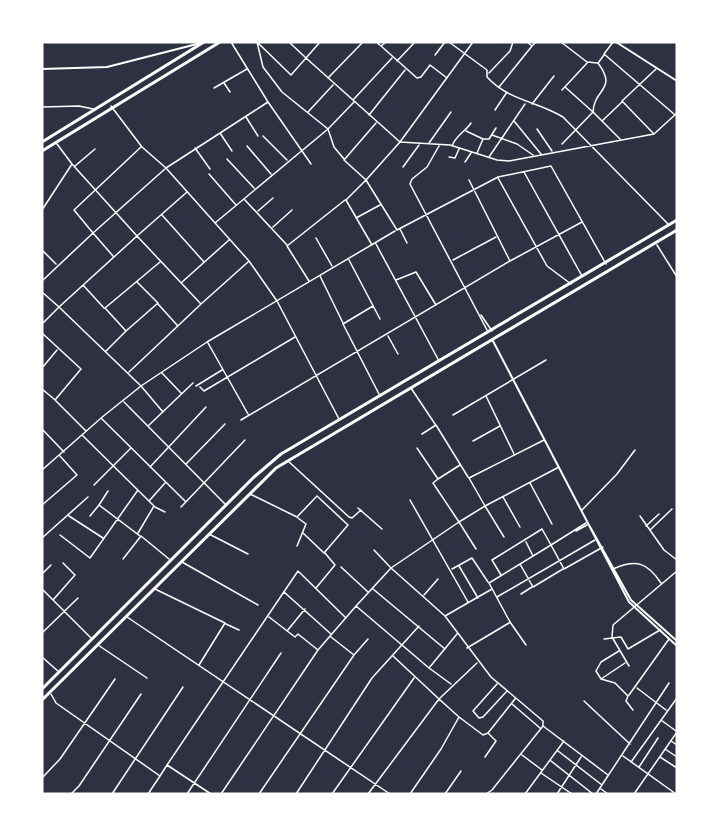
<svg xmlns="http://www.w3.org/2000/svg" width="719" height="836" font-family="'PT Sans',sans-serif">
<style>
.lines{fill:none;stroke-linecap:round;stroke-linejoin:round}
.minor{stroke:#fff;stroke-width:1.5}
.tertiary{stroke:#fff;stroke-width:2}
.primary{stroke:#fff;stroke-width:3}
.trunk{stroke:#fff;stroke-width:3}
</style>
<rect width="100%" height="100%" fill="#2d3142"/>
<g class="lines">
<!-- minor -->
<path class="minor" d="M231,42L268,102L311,164
M257,42L263,67L282,92L328,129L334,147L344,159
M320,42L306,58L400,142L366,180L397,230L498,177L551,166L606,264
M376,42L381,46
M386,42L381,46L417,78L421,77L430,65L447,78
M449,42L487,70V77C509,101 537,101 563,117L668,224
M473,42L400,142L450,145L497,160L509,161L654,134L677,113
M527,42L532,46L536,42
M561,42L587,62
M613,42L604,54L674,114
M258,43L291,75L306,58L289,42
M435,55L445,42
M397,61L415,42
M489,73L510,51L513,42
M328,78L363,42
M224,83L230,92
M499,87L532,46
M565,87L593,112C594,88 618,90 598,63L604,55
M214,88L247,69
M562,90L588,62L597,63
M353,100L392,58
M532,104L554,76
M111,106L142,147L166,168L249,261L277,301L339,419
M42,107L79,106L93,109
M495,110L507,92
M308,112L333,85
M369,115L405,70
M246,117L258,136
M514,121L541,154
M537,129L552,151
M466,131L483,139
M220,133L232,151
M653,133L622,101L656,69
M492,135L517,144L533,155
M263,136L287,160
M620,139L602,121L622,102
M429,143L451,112
M562,144L593,112L602,121
M247,146L271,174
M439,146L427,167L412,179L410,184L487,330
M452,146C456,135 465,132 471,123
M141,147L74,210L93,233L166,168L268,102
M195,148L210,169
M477,153L483,139H489L496,128
M449,157L455,158L459,149
M489,157L525,104
M227,159L254,188
M465,162L471,153
M72,164L137,236L187,192
M75,166L95,149
M403,167L419,145
M524,172L582,276
M209,174L236,205
M498,178L547,266L571,284
M469,180L510,261L582,222
M244,199L287,245
M42,210L72,164L57,144
M258,211L273,198
M162,215L204,262
M356,218L380,205
M215,223L328,129L354,102
M273,227L292,210
M400,229L407,243
M316,238L332,266
M376,244L439,361
M372,245L346,200L366,180L344,160L376,123
M657,245L677,277
M42,250L56,264
M349,260L380,319
M453,260L496,237
M320,276L343,323
M396,280L416,272L436,305
M42,281L93,233L113,256
M309,281L287,246L345,200
M137,282L158,303L126,331L105,308L160,262
M181,283L229,240
M83,285L104,308
M42,292L59,307L137,236L201,304L248,262
M158,304L177,325
M373,306L343,324L379,394
M481,315L492,331
M42,324L59,307L141,386L207,342L395,231
M42,333L81,369L55,400L86,431
M388,336L398,354
M208,343L248,414
M106,351L126,331
M42,368L57,350
M129,372L200,305
M162,373L181,393
M196,386L222,370
M200,387L204,391L295,337
M411,388L435,424
M42,389L54,399
M486,396L514,454
M124,402L226,505
M163,412L141,386L101,418L186,502
M453,415L546,360
M241,420L510,261
M148,426L193,383
M42,429L64,452
M422,434L436,425L468,477
M82,435L154,506L138,533
M544,440L469,478L485,506L559,467
M473,441L500,426
M417,448L438,479L433,483L459,522L391,568L445,616
M288,461L349,517L352,518L361,510
M186,464L225,424
M150,467L206,407
M42,470L100,419
M438,479L460,465
M530,483L552,524
M94,485L131,448
M250,494L297,517L317,496L348,525L324,553L303,533
M503,497L520,527
M410,500L468,602
M149,501L165,483
M42,505L77,475L60,456
M99,505L108,491
M155,507L165,512
M181,507L245,440
M358,508L382,529
M582,510L617,474L635,450
M69,516L103,538
M90,516L99,505L140,536
M640,516L664,550L677,560
M646,526L659,514
M650,530L672,509
M576,531L587,525
M209,534L248,554
M60,535L90,558L138,490
M42,538L88,497
M526,542L533,556
M297,546L306,524L298,518
M476,549L459,522L485,506L504,537
M374,550L391,568L356,606L429,668
M123,559L141,536L169,559
M182,562L258,605
M520,564L533,587L563,569
M459,566L478,598
M341,567L368,592
M452,569L472,558L488,582
M613,569C636,559 647,562 661,583
M42,574L51,565
M501,575L492,560L542,529L551,545L586,523
M316,588L335,565L325,553
M42,589L92,639
M155,589L225,623L199,665
M373,589L445,649
M492,589L445,616L491,677L543,721V726L608,775
M284,592L331,634
M521,594L532,587
M424,595L438,579
M497,597L595,540
M53,600L75,575L63,563
M127,617L390,794
M269,617L295,637L298,634L318,650
M226,624L239,630
M287,631L305,609
M42,633L78,598
M604,639L621,637L628,649L660,630
M98,645L147,678
M526,645L510,622L489,583L551,545L564,569L603,547
M467,648L509,623
M619,651L601,662L596,671L601,679L615,683L628,696L626,701L633,710
M354,655L368,639
M393,656L439,699L477,663
M42,657L59,672
M629,666L612,637L613,625L677,571
M601,679L625,663
M451,684L429,668L457,634
M497,684L473,711L479,718L483,717L507,691
M637,688L666,710
M51,694L56,703L160,776L167,765L211,794
M629,695L669,639
M584,701L630,744
M512,704L540,728
M661,720L676,731
M671,741L677,745
M665,749L677,757
M558,751L602,785
M522,755L542,770
M623,756L676,794
M485,757L496,741L488,733L515,699
M660,757L677,768
M551,761L593,794
M631,762L677,698
M167,765L298,571L346,618
M639,767L658,738
M541,773L572,794
M42,778L60,759L115,679
M601,789L608,794
M71,794L79,786L141,694
M112,794L183,687
M148,794L160,776
M187,794L281,653
M221,794L318,650L356,606
M259,794L354,655L331,637
M296,794L372,678L419,626
M332,794L414,678
M368,794L439,699L459,717
M410,794L441,749L459,717L483,735L488,733
M445,794L461,771
M486,794L492,790L543,726
M525,794L564,741
M557,794L581,757
M596,794L669,683
M634,794L677,732"/>
<!-- tertiary -->
<path class="tertiary" d="M616,42L677,81
M42,69L107,67L201,43
M493,341L629,602L677,646
M589,525L631,600L677,641"/>
<!-- primary -->
<path class="primary" d="M42,689L254,477L281,454L677,220
M42,700L276,468L677,230"/>
<!-- trunk -->
<path class="trunk" d="M42,142L204,42
M42,151L220,42"/>
</g>
<!-- border -->
<rect width="719" height="836" fill="none" stroke="#ffffff" stroke-width="87"/>
</svg>
